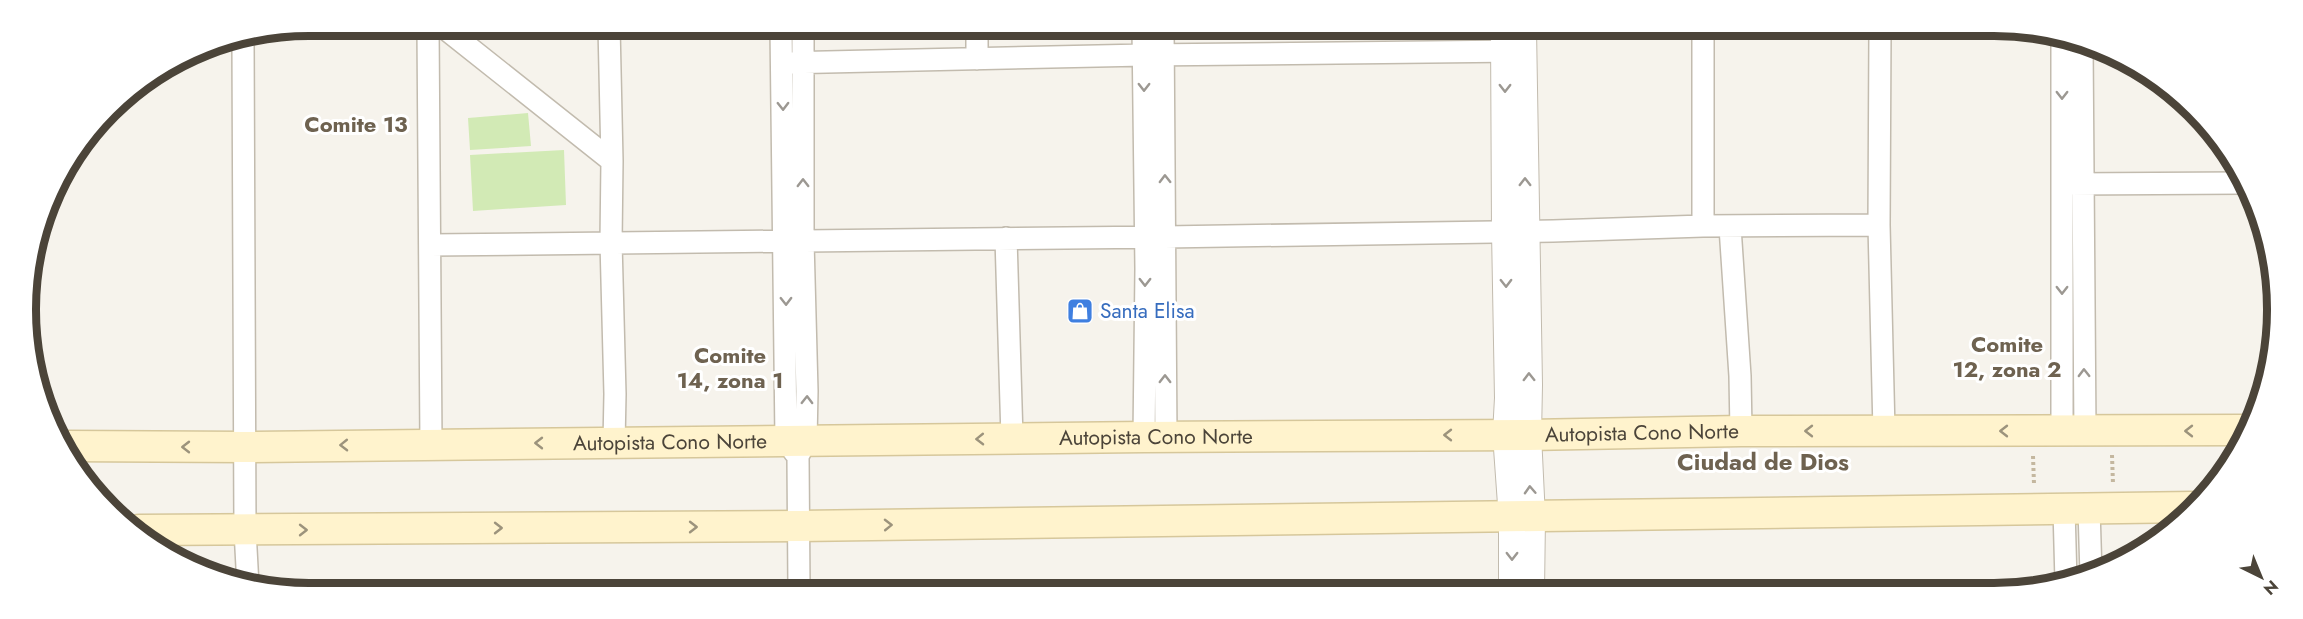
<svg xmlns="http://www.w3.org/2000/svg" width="2303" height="619" font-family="Jost,sans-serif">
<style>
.green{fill:#d2eab5}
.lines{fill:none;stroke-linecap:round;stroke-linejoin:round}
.minor-casing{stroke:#c2bbae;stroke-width:24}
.tertiary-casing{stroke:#c2bbae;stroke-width:28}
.secondary-casing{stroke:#d6c79b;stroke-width:33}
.path{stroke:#c4b79f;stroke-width:4;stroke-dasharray:3 3;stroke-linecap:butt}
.minor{stroke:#fff;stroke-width:21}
.tertiary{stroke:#fff;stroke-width:26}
.secondary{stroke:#fff3cd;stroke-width:30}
.oneway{stroke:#9c9892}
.oneway2{stroke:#9c937c}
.labels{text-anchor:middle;stroke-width:6;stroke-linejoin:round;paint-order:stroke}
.shop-label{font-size:21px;fill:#366cbe;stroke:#fff;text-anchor:start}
.street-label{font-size:21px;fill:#4b4439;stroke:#fff}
.neighbourhood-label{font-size:22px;font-weight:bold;fill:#6e6250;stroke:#fff}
.quarter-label{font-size:24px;font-weight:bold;fill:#6e6250;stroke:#fff}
.rim{fill:none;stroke:#4b4439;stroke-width:8}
</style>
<rect width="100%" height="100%" fill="#f6f3ec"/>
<!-- green -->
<path class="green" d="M528,113L531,146L470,150L468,118Z
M564,150L566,205L473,211L470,155Z"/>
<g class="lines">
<defs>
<path id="minor" d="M428,26L431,444
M442,26L612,161
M609,26L612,161L611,242L615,394L614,443
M781,27L786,440L795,453
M1143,28L1146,269L1144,437
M1163,28L1166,437
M1703,30V226
M1880,30L1879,225L1884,431
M243,39L245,530L248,586
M2082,45L2085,432
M977,59V28
M782,63L1144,55L1519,51
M2069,184L2243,183
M1730,227L1740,376L1741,431
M1006,238L1012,438
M430,245L1165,237L1553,231L1703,226L1879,225
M2062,431V37
M2064,509L2066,582
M2089,509L2091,575
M799,589L798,456L806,441L807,391L803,241V27"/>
<path id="tertiary" d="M1504,29L1505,231L1508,398L1506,434L1512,518V590
M1523,29L1529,385L1528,435L1532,518L1531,590"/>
<g id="secondary">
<path id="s1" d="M66,446L245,447L1144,437L1528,435L1741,431L2247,430"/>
<path d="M139,530L799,526L2194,507"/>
</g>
</defs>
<!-- minor casing -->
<use href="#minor" class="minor-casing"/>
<!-- tertiary casing -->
<use href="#tertiary" class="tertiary-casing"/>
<!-- secondary casing -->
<use href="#secondary" class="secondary-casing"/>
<!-- path -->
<path class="path" d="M2112,455L2113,484
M2033,456L2034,484"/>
<!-- minor -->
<use href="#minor" class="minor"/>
<!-- tertiary -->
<use href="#tertiary" class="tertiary"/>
<!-- secondary -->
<use href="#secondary" class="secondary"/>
</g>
<!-- one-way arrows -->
<defs><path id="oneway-chevron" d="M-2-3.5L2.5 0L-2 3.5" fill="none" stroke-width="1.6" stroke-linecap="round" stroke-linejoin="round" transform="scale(1.5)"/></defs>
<g class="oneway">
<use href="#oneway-chevron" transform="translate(1144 87) rotate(90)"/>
<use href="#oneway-chevron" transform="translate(1505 88) rotate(90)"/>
<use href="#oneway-chevron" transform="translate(2062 95) rotate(90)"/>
<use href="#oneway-chevron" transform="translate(783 106) rotate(89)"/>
<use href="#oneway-chevron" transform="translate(1165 179) rotate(-91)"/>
<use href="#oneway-chevron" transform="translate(1525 182) rotate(-90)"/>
<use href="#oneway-chevron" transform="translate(803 183) rotate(-90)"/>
<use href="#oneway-chevron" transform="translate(1145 282) rotate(90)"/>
<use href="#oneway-chevron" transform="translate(1506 283) rotate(89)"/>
<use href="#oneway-chevron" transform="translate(2062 290) rotate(90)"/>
<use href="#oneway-chevron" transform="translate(786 301) rotate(89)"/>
<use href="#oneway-chevron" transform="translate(2084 373) rotate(-91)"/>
<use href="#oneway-chevron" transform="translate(1529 377) rotate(-91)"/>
<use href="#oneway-chevron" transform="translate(1165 379) rotate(-90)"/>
<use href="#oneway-chevron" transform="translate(807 400) rotate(-89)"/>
<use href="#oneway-chevron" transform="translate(1530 490) rotate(-93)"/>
<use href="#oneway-chevron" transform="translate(1512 556) rotate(90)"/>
</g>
<g class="oneway2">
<use href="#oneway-chevron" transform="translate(1809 431) rotate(-180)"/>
<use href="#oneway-chevron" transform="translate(2004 431) rotate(180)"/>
<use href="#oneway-chevron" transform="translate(2189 431) rotate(180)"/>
<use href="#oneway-chevron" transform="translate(1448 435) rotate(180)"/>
<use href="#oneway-chevron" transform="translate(980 439) rotate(179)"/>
<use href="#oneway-chevron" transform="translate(539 443) rotate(180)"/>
<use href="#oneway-chevron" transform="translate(344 445) rotate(179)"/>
<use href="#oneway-chevron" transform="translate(186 447) rotate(-180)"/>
<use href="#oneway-chevron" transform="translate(888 525) rotate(-1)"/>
<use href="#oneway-chevron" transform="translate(693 527)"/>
<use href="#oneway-chevron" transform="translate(498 528)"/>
<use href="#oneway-chevron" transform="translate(303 530)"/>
</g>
<!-- icons -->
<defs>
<symbol id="shop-square" viewBox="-11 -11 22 22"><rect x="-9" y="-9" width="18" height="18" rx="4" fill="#3f7fe0" stroke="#fff"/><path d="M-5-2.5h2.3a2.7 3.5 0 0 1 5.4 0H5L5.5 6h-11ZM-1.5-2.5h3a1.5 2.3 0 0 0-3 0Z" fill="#fff"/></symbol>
</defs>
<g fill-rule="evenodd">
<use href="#shop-square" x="1065" y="296" width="30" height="30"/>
</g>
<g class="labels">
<!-- shop labels -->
<g class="shop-label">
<text x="1100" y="318">Santa Elisa</text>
</g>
<!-- street labels -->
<g class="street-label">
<text dy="7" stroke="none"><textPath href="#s1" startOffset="1576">Autopista Cono Norte</textPath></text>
<text dy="7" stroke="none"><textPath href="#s1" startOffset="1090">Autopista Cono Norte</textPath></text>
<text dy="7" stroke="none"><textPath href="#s1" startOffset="604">Autopista Cono Norte</textPath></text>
</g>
<!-- neighbourhood labels -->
<g class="neighbourhood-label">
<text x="356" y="132">Comite 13</text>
<text x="2007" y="352">Comite<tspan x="2007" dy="25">12, zona 2</tspan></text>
<text x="730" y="363">Comite<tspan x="730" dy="25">14, zona 1</tspan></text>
</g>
<!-- quarter labels -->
<g class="quarter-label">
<text x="1763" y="470">Ciudad de Dios</text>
</g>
</g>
<!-- crop -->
<path d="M0 0H2303V619H0ZM309 36H1994A273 273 0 0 1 2267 309V310A273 273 0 0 1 1994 583H309A273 273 0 0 1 36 310V309A273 273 0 0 1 309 36Z" fill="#fff" fill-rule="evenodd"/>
<path class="rim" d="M309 36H1994A273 273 0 0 1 2267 309V310A273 273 0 0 1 1994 583H309A273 273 0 0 1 36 310V309A273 273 0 0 1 309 36Z"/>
<!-- north arrow -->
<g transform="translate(2261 577) rotate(137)" stroke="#ffffff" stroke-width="4.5" paint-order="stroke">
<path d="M0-4.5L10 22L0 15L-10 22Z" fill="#4b4439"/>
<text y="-9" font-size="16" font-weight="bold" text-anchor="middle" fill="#4b4439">N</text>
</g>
</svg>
